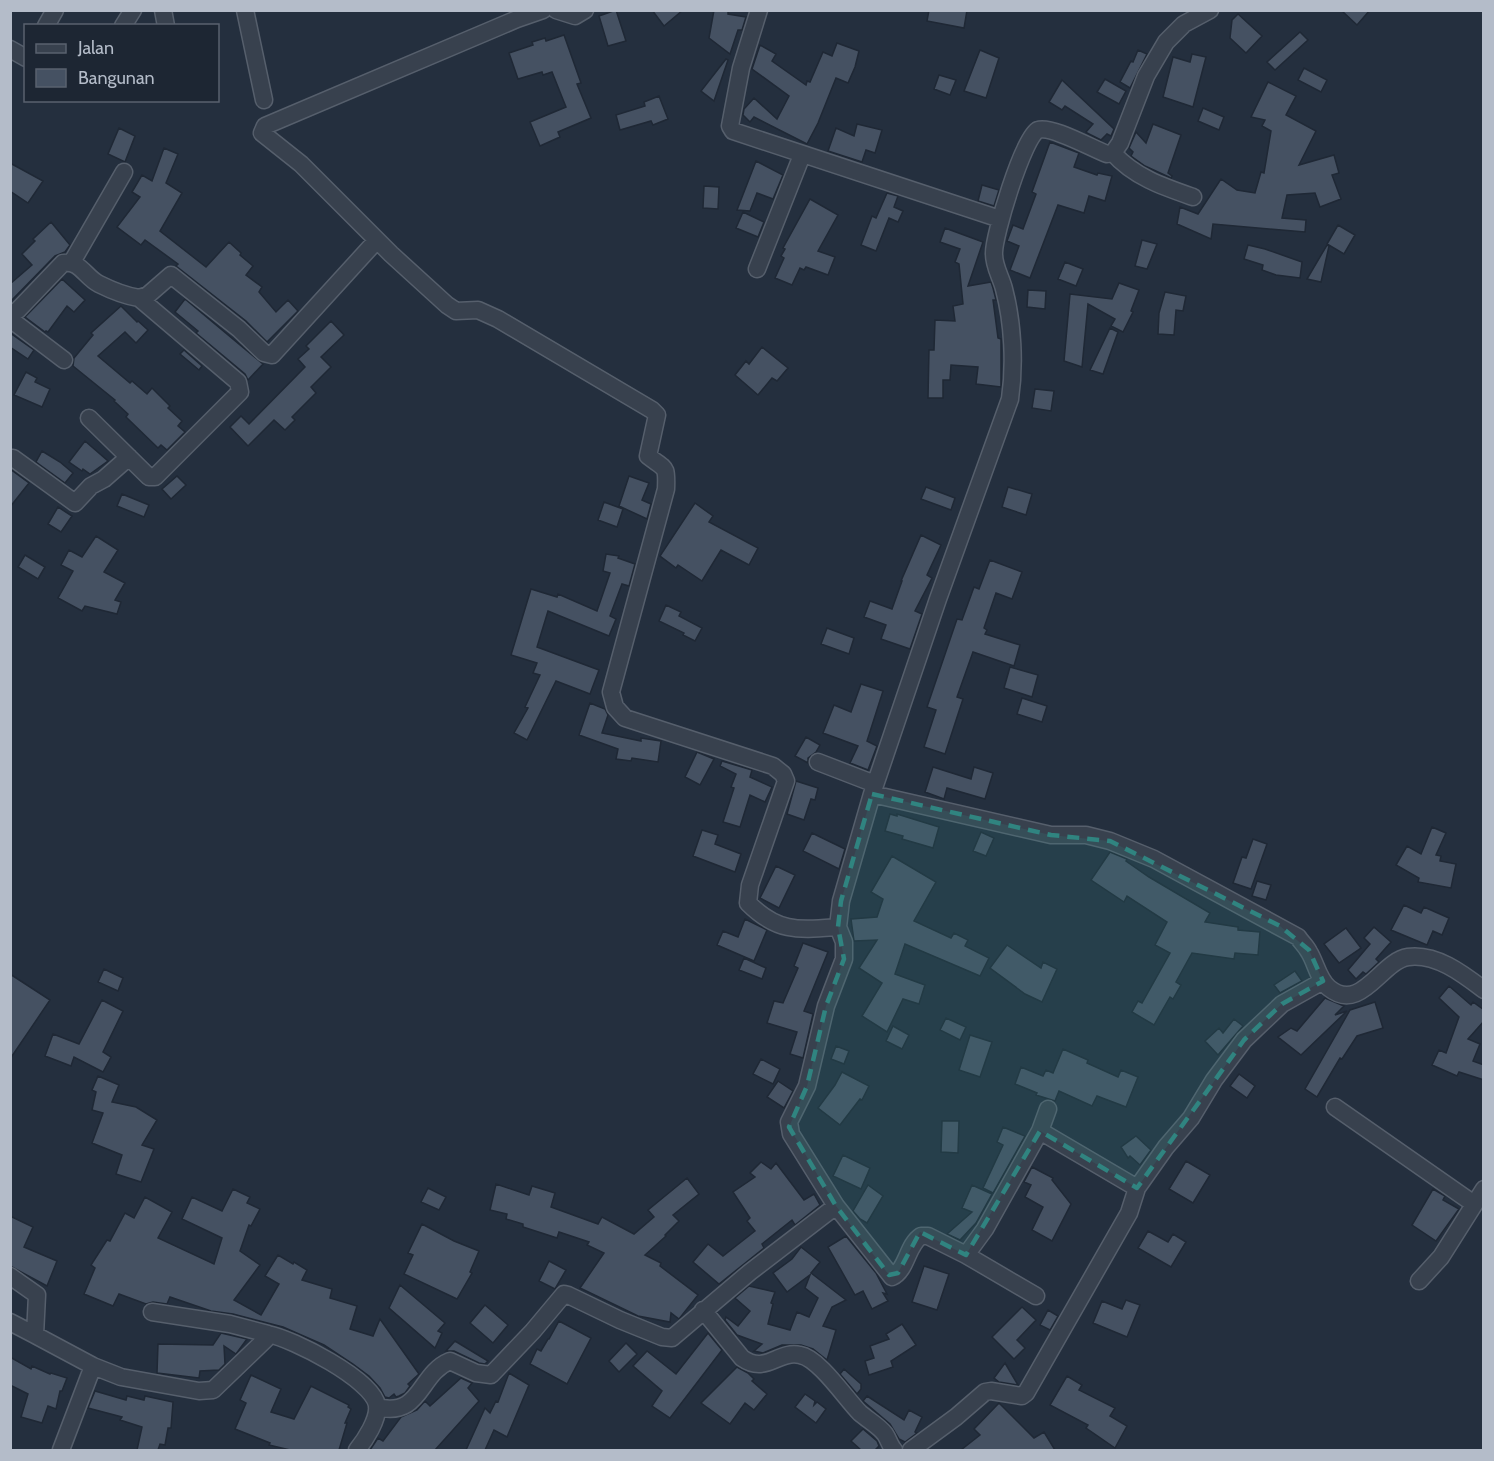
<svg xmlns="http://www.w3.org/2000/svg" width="1494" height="1461" font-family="Cabin,sans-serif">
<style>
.building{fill:#455162;stroke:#1f2835;stroke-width:1.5}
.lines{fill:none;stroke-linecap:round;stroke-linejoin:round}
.street-casing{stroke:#565f6c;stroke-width:19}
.street{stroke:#38414e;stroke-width:16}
.marked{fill:#308480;fill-opacity:0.2;stroke:#308480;stroke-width:4.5;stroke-dasharray:12 8;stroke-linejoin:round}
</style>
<rect width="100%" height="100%" fill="#242f3e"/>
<!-- building -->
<path class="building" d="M616,10L626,41L608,46L599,16Z
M652,10H683L664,26Z
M714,10H728V14L746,17L742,30H738L730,54L709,38Z
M929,10H967L964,28L927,21Z
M1341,10H1370L1357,25Z
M1238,14L1262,36L1246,53L1230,38L1232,20Z
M1300,32L1308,40L1275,70L1267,62Z
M564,35L581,83L577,84L591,118L558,132L560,137L540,146L530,122L566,107L552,72L543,75L542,72L518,79L509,53L533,45L532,42L545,38L546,41Z
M837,43L859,51L855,67L848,83L836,78L818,123L807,144L754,117L750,122L743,115L744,109L754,98L777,119L789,96L752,69L760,45L776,54L772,61L806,85L807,81L810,82L823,52L832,56Z
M980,50L999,58L986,98L964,91Z
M1138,50L1147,54L1130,88L1120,82L1131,61L1133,62Z
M1192,54L1206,57L1193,107L1163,97L1173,57L1190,62Z
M726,59L728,60L714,101L701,91Z
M1304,68L1327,80L1321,92L1298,80Z
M939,75L956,80L950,95L934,89Z
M1105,79L1126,91L1119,104L1097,92Z
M1062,80L1114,129L1111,136L1107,134L1101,140L1087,133L1086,132L1093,124L1065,106L1062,110L1049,102Z
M1268,82L1296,96L1286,115L1316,131L1299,165L1334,155L1339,173L1332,175L1341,199L1320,207L1315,193L1287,195L1282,218L1306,220L1305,232L1213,224L1211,239L1177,224L1180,207L1198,214L1221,179L1237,190L1255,193L1261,172L1264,173L1271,131L1262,126L1265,120L1251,117Z
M659,96L668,119L653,125L651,121L620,130L616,115L645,106L644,102Z
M1203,108L1224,117L1219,130L1198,121Z
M857,124L882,130L875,153L866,150L862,162L828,151L836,128L854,136Z
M1153,124L1181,135L1168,173L1172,176L1171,178L1145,166L1131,156L1133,152L1129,148L1136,132L1146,143Z
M119,128L135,136L125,162L108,154Z
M1050,142L1079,153L1074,167L1097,175L1098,173L1112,176L1105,201L1089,196L1084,213L1058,205L1030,278L1010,270L1019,246L1007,241L1013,225L1023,229L1036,194L1032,192Z
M164,148L178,154L166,183L182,193L160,231L206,267L229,242L241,253L240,255L253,266L246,275L262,287L259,292L276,312L288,300L298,311L267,342L246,321L176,266L178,264L145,240L141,245L117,227L140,197L132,192L142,175L152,181Z
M756,161L783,175L773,199L757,193L750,211L737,210Z
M10,163L43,181L28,203L10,191Z
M982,185L999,190L994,206L978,201Z
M704,186L719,187L718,209L703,208Z
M887,193L898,196L894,207L903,211L898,222L889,218L876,251L861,245L872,216L876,218Z
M810,199L838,215L818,251L835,257L828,275L806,267L804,270L800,268L792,285L775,278L784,258L781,256L785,249L783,248Z
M743,212L764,222L758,237L736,228Z
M51,222L70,245L65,252L55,256L10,302V284L32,265L22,254L35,241L33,239Z
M1338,225L1355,235L1344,254L1327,244Z
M945,228L983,242L968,286L991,282L993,288L996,300H993L998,338L1001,339V387L976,384L978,367L951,365L950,380H943V398H928L929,350H934L935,320L955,321L953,306L963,304L959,264L955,262L960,249L940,242Z
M1142,240L1157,244L1147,269L1135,266Z
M1248,245L1265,249L1302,262L1300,278L1276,275L1262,270L1263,265L1244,259Z
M1327,245L1329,246L1321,282L1307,279Z
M1065,262L1083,269L1076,286L1058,279Z
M62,279L85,300L74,312L67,306L48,332L46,331L45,332L25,317Z
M1119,283L1139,290L1131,311L1133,312L1123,332L1111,326L1115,319L1088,304L1082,367L1064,361L1070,294L1112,299Z
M1028,290L1046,291L1045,309L1027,307Z
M1165,292L1186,296L1183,311L1176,310L1174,335L1158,334L1159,313Z
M185,299L263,364L248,380L245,374L196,333L198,331L175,312Z
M121,306L137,322L138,321L148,330L136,343L125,332L98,356L130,383L132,381L147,394L152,388L170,406L168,408L182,421L178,426L185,432L167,450L161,445L158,448L126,417L128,414L114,401L115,400L73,366L74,358L93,335L91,333Z
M331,321L344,335L321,357L331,367L311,387L316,393L292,417L295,420L285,430L274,420L248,446L230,427L241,416L249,424L305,367L298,359L309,349L306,346Z
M1110,328L1118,332L1103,374L1090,370Z
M10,333L34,350L28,359L10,347Z
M762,347L788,368L777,381L772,378L758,395L735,375L746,361L749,364Z
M184,350L202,366L199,370L180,354Z
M26,372L37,378L35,382L50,389L42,407L14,395Z
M1035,389L1054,391L1051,411L1032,408Z
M85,441L108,461L90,474L83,469L82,471L69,462Z
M42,451L60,462L73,473L65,483L36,462Z
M10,469L29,483L10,507Z
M177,476L186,485L171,499L162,489Z
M629,476L649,483L642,500L651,504L647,519L619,506Z
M926,487L955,498L951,510L921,499Z
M1008,487L1032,494L1026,515L1002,507Z
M122,494L149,505L144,517L117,506Z
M604,502L623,509L617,527L598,520Z
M695,503L713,516L709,522L758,548L749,565L721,550L702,581L678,565L676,568L660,556Z
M58,507L72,516L61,532L48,524Z
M921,535L941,545L927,575L932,578L915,611L922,614L910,649L881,639L886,625L864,617L870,601L892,609L902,581H901Z
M96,536L118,550L104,572L125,583L115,600L121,602L117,614L85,606L82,611L58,598L73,571L61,565L69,550L82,557Z
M606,554L619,556L618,558L635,564L629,586L622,584L610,616L616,619L609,636L548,611L537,647L599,670L590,694L556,681L527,740L514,733L528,708L525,707L540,675L533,673L537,663L511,655L531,589L557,597L558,594L597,611L610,573L603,571Z
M25,555L45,567L38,579L18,567Z
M990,560L1022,572L1012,599L996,593L984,628L987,630L985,634L1020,645L1014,666L973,652L957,697L963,699L945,754L924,747L936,710L927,707L957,619L962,620L974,587L979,589Z
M666,605L681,612L679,616L702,628L695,641L683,635L684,633L659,621Z
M827,628L854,638L849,654L821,644Z
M1010,667L1038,675L1032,697L1004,688Z
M861,684L883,691L867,741L877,746L868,770L850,763L858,746L823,733L834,705L851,712Z
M1022,698L1047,706L1042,722L1017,714Z
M590,703L605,709L608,715L602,733L641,741V738L661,741L658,762L632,758L631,761L616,759L618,749L579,735Z
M806,737L820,745L816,752L808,758V763L795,756Z
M697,752L714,759L700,785L685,777Z
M722,761L752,770L750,777L772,787L765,802L750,795L740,827L723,822L734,788L731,787L736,774L720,766Z
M933,767L971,779L974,767L993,773L985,799L947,788L944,799L925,792Z
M796,781L818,788L815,800L811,799L804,820L787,814Z
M890,814L897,816V814L939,827L933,848L902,839L903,836L885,831Z
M1432,827L1446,833L1436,855L1441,856L1440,861L1456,864L1451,888L1418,882L1419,878L1396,865L1407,846L1421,854Z
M702,830L718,835L715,844L741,854L735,872L693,856Z
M981,832L994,838L986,856L973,851Z
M812,833L845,849L839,869L803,851Z
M1253,839L1267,844L1251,889L1233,883L1242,857L1246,858Z
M1110,852L1127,859L1126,861L1149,877L1210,913L1205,922L1238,927V930L1260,932L1258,955L1235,953L1234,959L1192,953L1176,982L1181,985L1173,999L1170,997L1154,1025L1132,1012L1138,1001L1142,1003L1170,953L1155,945L1167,922L1127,896L1124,902L1091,880Z
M892,856L936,882L914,921L951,938L954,933L968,940L965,946L989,958L980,976L905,944L895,974L925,985L919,1004L903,999L887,1032L862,1016L882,983L859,968L877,940L854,941L851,919L877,917L883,899L871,892Z
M776,866L795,875L779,908L760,898Z
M1257,881L1271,885L1266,900L1252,896Z
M1404,905L1421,913L1424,907L1449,918L1442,935L1433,931L1427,945L1391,930Z
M745,919L767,930L754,961L717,945L723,931L738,937Z
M1374,927L1391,942L1376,959L1379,962L1366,974L1363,972L1356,979L1348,970L1370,944L1364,938Z
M1346,928L1361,948L1339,963L1324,944Z
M803,943L828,952L804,1011L813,1014L803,1058L790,1054L797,1032L767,1023L774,1001L783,1003L798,968L794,966Z
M1007,945L1041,968L1043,962L1057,969L1042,1002L1025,994L990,968Z
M744,958L766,968L762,979L739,970Z
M104,969L123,978L118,991L98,982Z
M1295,971L1302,981L1280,993L1274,985Z
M10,974L50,1000L10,1059Z
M1449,986L1471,1005L1473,1002L1484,1010V1021L1468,1039L1480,1044L1473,1061L1484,1065V1080L1459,1072L1457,1076L1432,1065L1439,1050L1446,1053L1459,1017L1439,998Z
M1325,998L1344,1006L1335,1015L1347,1011L1301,1055L1278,1037L1291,1028L1297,1031Z
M102,1000L123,1011L103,1052L111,1057L103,1072L74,1057L71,1066L45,1056L53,1034L79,1044Z
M1375,1002L1383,1028L1357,1036L1342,1059L1340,1058L1317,1097L1305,1089L1350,1010Z
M946,1018L966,1027L960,1040L940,1030Z
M1234,1019L1243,1026L1218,1055L1205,1041L1219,1028L1223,1033Z
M893,1026L909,1035L902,1049L886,1041Z
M970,1035L992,1042L980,1077L959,1070Z
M836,1046L849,1051L844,1064L831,1059Z
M1063,1049L1088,1060L1087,1063L1118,1077L1121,1070L1138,1077L1126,1107L1097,1096L1092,1106L1059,1091L1055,1101L1036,1095L1037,1093L1015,1084L1021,1067L1043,1076L1046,1070L1053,1073Z
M761,1059L780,1069L773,1084L753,1074Z
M842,1072L869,1086L862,1100L860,1099L840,1125L818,1108L835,1085Z
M1239,1074L1255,1086L1247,1098L1230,1086Z
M98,1076L119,1085L112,1102L136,1107L157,1120L142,1145L154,1149L141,1182L116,1174L122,1155L92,1143L103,1113L92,1110L96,1092L92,1090Z
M778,1081L793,1091L784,1108L767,1097Z
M942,1121H959L958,1153L941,1152Z
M1003,1127L1025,1136L993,1193L983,1188L1003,1145L997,1142Z
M1136,1136L1151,1150L1140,1165L1130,1156L1128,1158L1121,1147Z
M843,1155L870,1168L861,1189L833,1176Z
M1186,1161L1210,1175L1193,1203L1169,1189Z
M761,1162L771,1169L776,1163L804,1200L814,1194L820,1205L795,1225L792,1220L762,1244L764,1248L719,1284L693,1262L708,1244L723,1256L755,1231L747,1221L750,1218L733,1192L755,1177L750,1173Z
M1032,1167L1053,1178L1052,1180L1071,1204L1052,1241L1032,1230L1043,1207L1025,1197L1031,1185L1024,1182Z
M687,1178L699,1194L673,1215L679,1221L665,1235L666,1236L645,1255L661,1263L660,1266L698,1295L679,1319L671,1313L670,1322L638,1316L580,1288L604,1253L587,1245L589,1242L559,1232L557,1238L523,1227V1224L506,1219L507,1214L490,1210L496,1184L529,1195L532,1186L555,1193L551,1207L598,1224L602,1217L634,1234L654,1217L648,1210Z
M868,1185L883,1196L867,1223L860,1219L853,1211Z
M972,1185L992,1194L976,1223L960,1240L947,1234L972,1212L962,1208Z
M428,1188L446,1197L439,1210L421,1202Z
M233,1189L250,1197L247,1203L260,1209L251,1226L249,1225L240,1251L260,1265L234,1300L261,1315L279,1284L265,1276L278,1255L293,1264L294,1262L307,1270L302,1280L332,1289L330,1298L357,1306L350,1329L373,1336L380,1319L419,1374L408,1384L410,1386L405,1393L399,1396L396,1397L394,1394L389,1398L385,1397L380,1388L369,1376L353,1364L324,1345L283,1327L233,1314L211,1311L170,1297L167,1304L153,1302L146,1304L119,1294L113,1306L84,1294L95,1268L91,1265L107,1240L110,1241L125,1213L134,1218L145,1197L172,1212L158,1238L214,1264L222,1238L182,1219L192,1197L222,1211Z
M1433,1189L1445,1196L1443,1200L1459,1209L1436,1241L1412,1225Z
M10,1216L33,1227L24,1247L57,1261L47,1286L10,1266Z
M422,1224L454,1241L479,1251L470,1272L472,1273L457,1299L404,1274L413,1255L408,1253Z
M1148,1231L1168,1242L1173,1234L1186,1242L1171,1267L1138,1248Z
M846,1236L876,1273L887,1294L883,1293L888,1301L872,1309L863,1291L855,1295L828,1247Z
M801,1247L820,1262L811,1273L846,1300L832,1307L823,1326L836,1330L827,1360L813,1349L801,1345H782L763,1353L754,1351L762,1344L737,1335L725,1320L726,1317L738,1326L750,1311L735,1298L749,1286L775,1292L771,1303L773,1304L768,1324L790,1330L797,1312L809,1317L818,1298L805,1288L810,1275L787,1292L773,1273L792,1259Z
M549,1261L566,1270L555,1289L539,1281Z
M924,1266L949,1274L937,1310L912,1302Z
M400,1285L445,1323L438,1331L442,1333L435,1348L389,1308Z
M1126,1300L1140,1305L1127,1337L1093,1323L1102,1301L1122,1309Z
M485,1305L508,1325L493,1343L470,1323Z
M1022,1307L1036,1320L1017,1340L1025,1348L1014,1359L992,1337Z
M1048,1310L1058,1316L1050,1330L1040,1325Z
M559,1321L591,1338L567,1384L530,1364L537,1349L541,1351L548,1339H549Z
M902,1324L916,1345L891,1361L893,1367L869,1375L865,1361L874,1358L870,1346L889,1339L886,1334Z
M221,1333L247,1339L236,1354L224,1346L225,1364L219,1370L200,1371L199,1378L157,1373L158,1344L213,1345Z
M708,1333L722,1350L670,1418L652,1406L662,1391L633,1366L647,1351L676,1374Z
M455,1341L488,1361L485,1364L479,1363L454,1351H446Z
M626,1343L637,1354L619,1372L609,1361Z
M10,1357L31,1369L32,1366L50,1374L51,1373L67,1378L62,1391H60L56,1409L48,1406L42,1423L21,1417L28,1394L10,1385Z
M1005,1363L1018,1385L999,1382L994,1378Z
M737,1367L748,1373L754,1379L752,1381L767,1394L754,1410L745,1403L730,1424L701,1403Z
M844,1369L861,1384V1389L857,1394L840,1374Z
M509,1373L529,1385L507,1437L494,1430L485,1450H466L485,1408L490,1413L496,1401L498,1402Z
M251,1375L281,1389L271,1412L294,1419L311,1386L349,1405L348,1407L351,1409L345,1423H347L339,1450H290L269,1445L270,1443L235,1429L246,1403L240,1400Z
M1067,1376L1082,1385L1079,1390L1115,1408L1110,1416L1127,1426L1115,1448L1086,1428L1088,1425L1050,1405Z
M461,1378L472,1383L468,1388L479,1401L435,1450H370L378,1438L383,1441L401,1417L417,1410L425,1401L430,1406Z
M95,1391L126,1400L127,1396L144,1400L145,1396L173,1402L171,1428H168L165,1445L160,1444L158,1450H137L142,1427L120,1420L122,1417L88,1408Z
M805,1394L815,1401L814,1405L817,1402L826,1409L816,1423L795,1407Z
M867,1396L904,1420L909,1410L922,1417L915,1432L917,1433L905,1442L899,1439L890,1424L863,1401Z
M999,1403L1034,1438L1044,1432L1055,1450H961L980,1435L974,1429Z
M863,1429L877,1441L879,1446L875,1450H861L851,1441Z"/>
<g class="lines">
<defs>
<path id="street" d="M163,10L166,26
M245,10L264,100
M543,10L517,19L265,126L262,133L301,164L391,254L447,305L456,311L478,310L498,319L652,410L657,415L648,456C666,470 667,465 666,489L611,692L615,707L625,718L773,766L783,774L786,781L750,885L748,903C778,933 799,930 838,927
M556,10L575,16L585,10
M759,10L741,68L730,126L733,131L1000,219
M46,26L55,10
M123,26L133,10
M10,49L26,58
M1113,153C1134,177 1164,187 1193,197
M72,262L124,172
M757,269L802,155
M10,315L18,310L63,263C80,260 85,277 99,284C111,290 126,296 139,298L148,295L171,275L239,329L264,353L272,355L377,240
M10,319L64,360
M89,418L149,477H155L240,392L238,382L139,298
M13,458L75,503L91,486L104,479L129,457
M818,762L875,784
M872,794L1051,835H1086L1110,841L1154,859L1298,937C1301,942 1306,946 1309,952C1316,963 1318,979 1329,988C1361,1014 1381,961 1408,957C1436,953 1463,974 1484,990
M1335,1107L1474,1204
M1048,1109L1040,1131L985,1229L966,1255L928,1236H921C907,1245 907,1270 892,1277L836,1206L791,1134L789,1122L807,1086L826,1006L844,959V942L838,927L841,901L872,794L938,599L1010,399C1015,365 1013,323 1004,289C1001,277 994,267 994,254C993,237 1024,135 1038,130C1051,125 1093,149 1107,154L1113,153L1120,143L1146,76L1166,42L1184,24L1210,10
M1040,1131L1137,1188
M966,1255L1036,1296
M10,1276L37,1295L35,1335L93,1366L121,1377L199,1391L213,1390L266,1339L268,1334C293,1339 372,1379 377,1405C379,1419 365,1440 357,1450
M1419,1281L1441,1257L1484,1189
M703,1310L742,1358C766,1375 778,1350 800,1355C819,1358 846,1399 860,1413C868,1420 879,1426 885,1434C889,1440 890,1446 894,1450
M152,1312L230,1324L268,1334
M10,1322L35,1335
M377,1407C422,1418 418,1374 450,1361L476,1373L491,1375L533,1331L564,1294L568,1295L620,1320L662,1337L672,1338L750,1272L836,1206
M61,1450L93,1366
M911,1450L956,1417L985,1392L991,1391L1022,1396L1026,1393L1129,1213L1137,1188L1166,1147L1191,1118L1214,1080L1244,1040L1282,1004L1323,981"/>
</defs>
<!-- street casing -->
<use href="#street" class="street-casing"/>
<!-- street -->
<use href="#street" class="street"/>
</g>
<!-- marked area -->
<path class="marked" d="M872,794L1051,835L1110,841L1280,926L1309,950L1323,981L1282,1004L1244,1040L1137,1188L1040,1131L966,1255L920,1232L898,1273L889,1275L836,1206L789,1127L807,1086L826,1006L844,959L838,927L841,901Z"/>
<!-- border -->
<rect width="1494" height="1461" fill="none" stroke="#b4bcc9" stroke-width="24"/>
<!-- legend -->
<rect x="24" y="24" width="195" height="78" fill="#1d2633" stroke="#59626f" stroke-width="1.5"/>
<rect x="36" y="44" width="30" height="9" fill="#38414e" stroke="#59626f" stroke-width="1.5"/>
<text x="78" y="54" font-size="18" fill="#b4bcc9">Jalan</text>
<rect x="36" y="69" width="30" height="18" fill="#455162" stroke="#59626f" stroke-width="1.5"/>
<text x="78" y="84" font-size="18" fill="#b4bcc9">Bangunan</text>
</svg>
